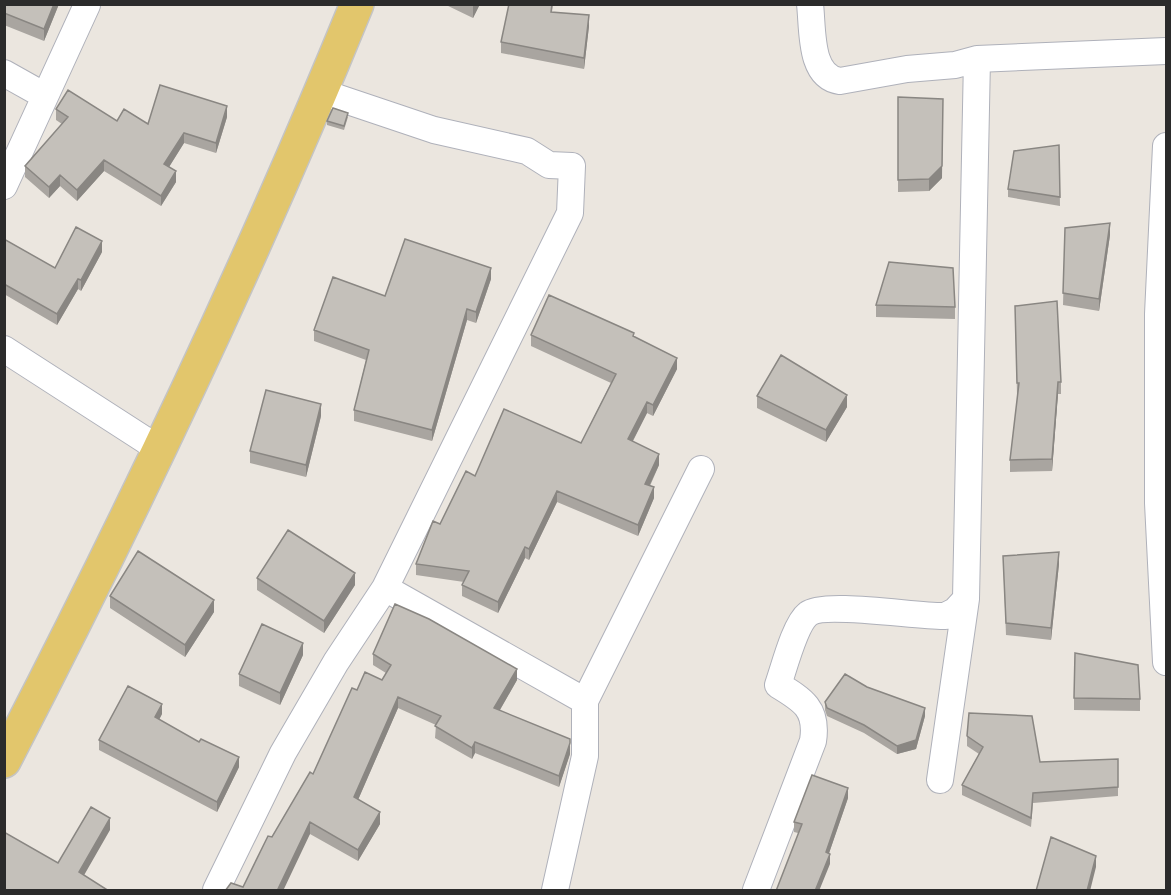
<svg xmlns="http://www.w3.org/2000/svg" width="1171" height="895" font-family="'PT Sans Narrow',sans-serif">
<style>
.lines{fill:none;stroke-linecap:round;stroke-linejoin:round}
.minor-casing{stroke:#afb1ba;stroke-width:28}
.major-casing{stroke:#c4c4c4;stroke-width:36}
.minor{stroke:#fff;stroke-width:26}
.major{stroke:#e2c66c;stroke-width:33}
.wall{fill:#a9a5a0}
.shaded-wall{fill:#898682}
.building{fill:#c4c0ba;stroke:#898682;stroke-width:1.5}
</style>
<rect width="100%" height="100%" fill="#ebe6df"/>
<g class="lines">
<defs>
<path id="minor" d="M810,4C813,29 809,77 840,81L907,69L955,65L977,59L1166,51
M4,73L45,96
M1166,146L1158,314V503L1166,662
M4,186L87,5
M4,349L159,449
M385,588L585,701
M940,780L966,599
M216,890L283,753L336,662L385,588L570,213L572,166L549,165L527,151L434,130L321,92
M555,890L585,756V701L701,469
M756,890L813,741C818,709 803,700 778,685C784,668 795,624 808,614C824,601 919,617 945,616L955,611L966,599L977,59"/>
<path id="major" d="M4,761C132,514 252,262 357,4"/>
</defs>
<!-- minor casing -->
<use href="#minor" class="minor-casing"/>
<!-- major casing -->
<use href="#major" class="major-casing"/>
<!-- minor -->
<use href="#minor" class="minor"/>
<!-- major -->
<use href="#major" class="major"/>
</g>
<!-- wall -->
<path class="wall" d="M4,4H59L44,41L4,25Z
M444,4H480L473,18Z
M553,4L552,12L589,26L584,69L501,53V42Z
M898,97L942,178L929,191L898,192Z
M56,109L117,121L148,124L227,117L216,153L184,143L169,167L176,182L161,206L104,171L77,201L60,186L49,198L25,177V166L62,124L56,120Z
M348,117L344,130L327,125V121Z
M1059,145L1060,206L1008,197V189Z
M1065,228L1110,235L1099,311L1063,305Z
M4,239L55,268L102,252L81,291L78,289L57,325L4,294Z
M491,279L476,323L467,320L432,441L354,421V410L366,360L314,341V330L385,296Z
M876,305L955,307V319L876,317Z
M1015,306L1061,382V394H1058L1052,471L1010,472V460L1018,395H1017Z
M531,335L634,336L677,369L653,416L647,413L633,441L659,465L650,486L654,498L638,536L557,502L529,560L525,558L498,613L462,596V585L464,582L416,575V564L440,524L475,476L581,443L611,383L531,346Z
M757,396L847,407L826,442L757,408Z
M321,416L306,477L250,463V451Z
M1003,556L1059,564L1051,640L1006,635Z
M257,578L355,585L324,633L257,590Z
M110,596L214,612L185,657L110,608Z
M373,654L517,680L500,710L570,754L559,787L475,753L472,759L435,738L436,725L398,708L358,800L380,824L358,861L310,834L243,887L272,837L313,774L357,690L382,680L386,673L373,665Z
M303,655L280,705L239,686V674Z
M867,687L925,716L916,749L897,754L864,733L827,716L825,710V702Z
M1074,698L1140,699V711L1074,710Z
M162,714L159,720L239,767L217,812L99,750V740Z
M967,736L1040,762L1118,759V796L1033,803L1031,827L962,795V785L979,754L967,746Z
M848,798L829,853L830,864L798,833L794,832V822Z"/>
<!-- shaded-wall -->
<path class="shaded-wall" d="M54,4H59L44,41V29Z
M474,4H480L473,18V6Z
M589,15V26L584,69V58Z
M943,99L942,178L929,191V179Z
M227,106V117L216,153V143Z
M184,133V143L164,175V164Z
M104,160V171L77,201V190Z
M176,171V182L161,206V196Z
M60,175V186L49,198V187Z
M1110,223V235L1099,311V299Z
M102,241V252L81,291V280Z
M491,268V279L476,323V312Z
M78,279V289L57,325V314Z
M467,309V320L432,441V430Z
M677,358V369L653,416V405Z
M1058,382V394L1052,471V459Z
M847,395V407L826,442V430Z
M647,402V413L628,450V439Z
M321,404V416L306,477V465Z
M659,454V465L645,495V484Z
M654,487V498L638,536V525Z
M557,491V502L529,560V549Z
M525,547V558L498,613V602Z
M1059,552V564L1051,640V628Z
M355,573V585L324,633V621Z
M214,600V612L185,657V645Z
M303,643V655L280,705V693Z
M517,669V680L494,720V708Z
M398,697V708L354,809V797Z
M162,704V714L155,727V717Z
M925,708V716L916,749L897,754V746Z
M475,742V753L472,759V748Z
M570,743V754L559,787V776Z
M239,757V767L217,812V802Z
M848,788V798L826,862V852Z
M380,812V824L358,861V850Z
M110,818V830L79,884V872Z
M310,822V834L283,891H277Z
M830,854V864L819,891H815Z
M1096,856V867L1090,891H1087Z"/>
<!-- building -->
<path class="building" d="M4,4H54L44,29L4,13Z
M509,4H552L551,12L589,15L584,58L501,42Z
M160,85L227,106L216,143L184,133L164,164L176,171L161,196L104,160L77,190L60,175L49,187L25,166L68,117L56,109L68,90L117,121L124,109L148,124Z
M898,97L943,99L942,166L929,179L898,180Z
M333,108L348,113L344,126L327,121Z
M1059,145L1060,197L1008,189L1014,151Z
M1110,223L1099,299L1063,293L1065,228Z
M76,227L102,241L81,280L78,279L57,314L4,284V239L55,268Z
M405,239L491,268L476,312L467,309L432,430L354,410L369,350L314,330L333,277L385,296Z
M889,262L953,268L955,307L876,305Z
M549,295L634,333L633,336L677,358L653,405L647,402L628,439L659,454L645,484L654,487L638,525L557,491L529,549L525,547L498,602L462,585L469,571L416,564L433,521L440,524L466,471L475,476L504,409L581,443L616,374L531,335Z
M1057,301L1061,382H1058L1052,459L1010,460L1019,383H1017L1015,306Z
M781,355L847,395L826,430L757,396Z
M266,390L321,404L306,465L250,451Z
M288,530L355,573L324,621L257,578Z
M138,551L214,600L185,645L110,596Z
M1059,552L1051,628L1006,623L1003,556Z
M395,604L429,619L517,669L494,708L570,739V743L559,776L475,742L472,748L435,726L441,716L398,697L354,797L380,812L358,850L310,822L277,891H225L231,883L243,887L268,836L272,837L310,772L313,774L352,688L357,690L365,672L382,680L391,665L373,654Z
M262,624L303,643L280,693L239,674Z
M1075,653L1138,665L1140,699L1074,698Z
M845,674L867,687L925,708L916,740L897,746L864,725L827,708L825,702Z
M128,686L162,704L155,717L199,742L201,739L239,757L217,802L99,740Z
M969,713L1032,716L1040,762L1118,759V787L1033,793L1031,818L962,785L983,747L967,736Z
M812,775L848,788L826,852L830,854L815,891H776L802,824L794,822Z
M91,807L110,818L79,872L109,891H4V832L58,863Z
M1051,837L1096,856L1087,891H1036Z"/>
<!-- border -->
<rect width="1171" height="895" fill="none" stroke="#2b2b2b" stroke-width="12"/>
</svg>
